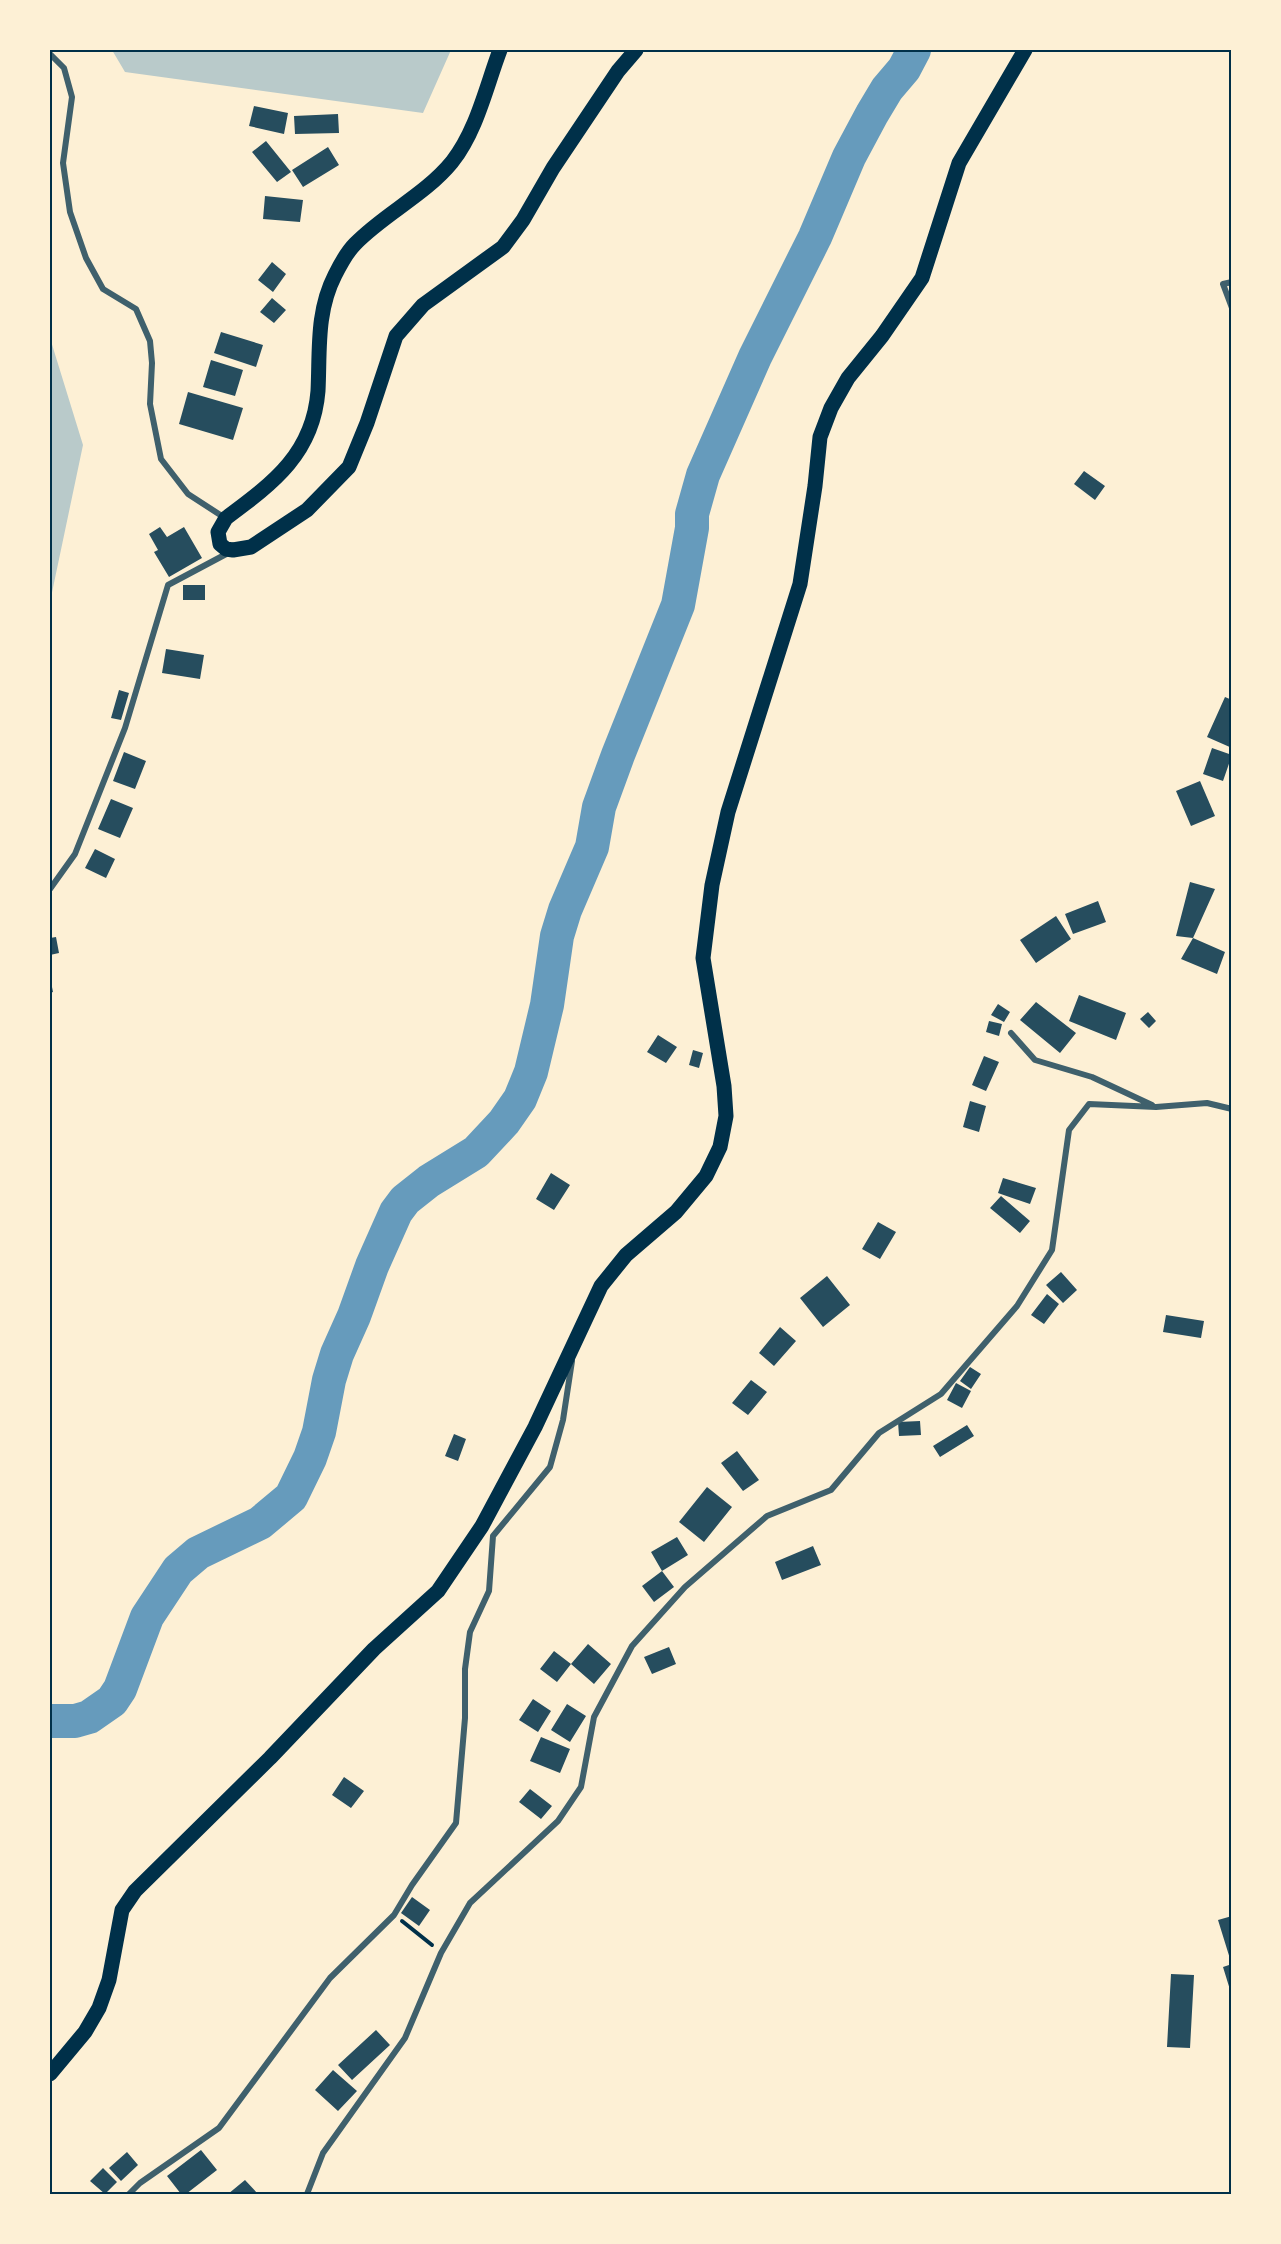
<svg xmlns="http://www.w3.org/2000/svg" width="1281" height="2244" font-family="'Nunito Sans',sans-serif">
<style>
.green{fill:#b9caca}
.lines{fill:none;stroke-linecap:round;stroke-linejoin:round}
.river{stroke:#669bbc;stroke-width:34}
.building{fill:#264d5e}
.path{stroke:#003049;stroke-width:4}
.minor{stroke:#3f606c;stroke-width:6}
.primary{stroke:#003049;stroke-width:15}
.neatline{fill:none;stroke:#003049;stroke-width:2}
</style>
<rect width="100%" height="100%" fill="#fdf0d5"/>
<!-- green -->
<path class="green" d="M112,50H451L423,113L125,72Z
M50,338L83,445L50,602Z"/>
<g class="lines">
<!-- river -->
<path class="river" d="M50,1721H75L89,1717L112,1701L120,1689L147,1617L178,1570L198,1553L260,1523L291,1497L310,1458L319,1432L329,1380L337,1354L354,1316L372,1266L396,1212L405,1200L429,1181L476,1152L504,1122L520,1099L531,1072L547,1005L557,936L565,910L592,847L599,807L618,755L678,605L692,528V514L703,475L755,357L815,237L849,157L872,114L887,89L904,69L914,50"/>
</g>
<!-- building -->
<path class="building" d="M254,106L288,113L284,134L249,126Z
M338,114L339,133L295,134L294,116Z
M266,141L291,172L277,182L252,152Z
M328,147L339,165L303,187L292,170Z
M265,196L303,200L300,222L263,219Z
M272,262L286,274L273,292L258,280Z
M272,298L286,310L274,323L260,312Z
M221,332L263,345L256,367L214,353Z
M211,360L243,370L235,396L203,387Z
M188,392L243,408L233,440L179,424Z
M1084,471L1105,486L1095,500L1074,484Z
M160,527L167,537L184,527L202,558L169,577L154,552L158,550L149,534Z
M183,585H205V600H183Z
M166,649L204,655L200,679L162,673Z
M119,690L129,693L121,720L111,718Z
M1225,697L1232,700V748L1207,737Z
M1212,748L1232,755L1223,781L1203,774Z
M124,752L146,761L135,789L113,781Z
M1200,781L1215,816L1191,826L1176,791Z
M111,799L133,808L120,838L98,829Z
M95,849L115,859L106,878L85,868Z
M1190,882L1215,889L1193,938L1225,952L1217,974L1181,959L1193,938L1176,936Z
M1098,901L1106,922L1073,934L1065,914Z
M1056,916L1071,939L1036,963L1020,940Z
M56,937L59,953L50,955V938Z
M50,977L53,992L50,993Z
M1079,995L1126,1013L1116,1040L1069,1021Z
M1036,1002L1076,1033L1060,1053L1020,1020Z
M998,1004L1010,1012L1004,1022L991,1015Z
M1148,1012L1156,1021L1149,1028L1140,1019Z
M989,1021L1002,1024L999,1036L986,1032Z
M658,1035L677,1047L666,1063L647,1052Z
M693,1050L703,1053L699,1068L689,1065Z
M984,1056L999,1062L986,1091L972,1085Z
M970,1101L986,1106L979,1132L963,1127Z
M551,1173L570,1185L554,1210L536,1199Z
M1003,1178L1036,1188L1030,1204L998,1193Z
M1001,1196L1030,1221L1020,1233L990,1208Z
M878,1222L896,1232L880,1259L862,1249Z
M1061,1272L1077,1290L1063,1303L1046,1285Z
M827,1276L850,1305L823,1327L800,1298Z
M1047,1294L1059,1304L1044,1324L1031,1315Z
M1166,1315L1204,1321L1201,1338L1163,1332Z
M780,1327L796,1341L774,1366L759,1353Z
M970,1367L981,1374L971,1389L960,1381Z
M751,1380L767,1392L748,1415L732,1403Z
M956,1383L971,1391L962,1408L947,1400Z
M920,1421L921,1435L899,1436L898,1422Z
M967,1425L974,1436L940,1457L933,1446Z
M454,1434L466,1439L458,1461L445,1456Z
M737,1451L759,1480L743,1491L721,1463Z
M707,1487L732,1507L704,1542L679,1522Z
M677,1537L688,1555L662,1571L674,1587L654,1602L642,1586L662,1571L651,1552Z
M813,1546L821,1565L782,1580L775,1562Z
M588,1644L611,1664L594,1684L571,1664Z
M669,1647L676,1664L652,1674L644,1657Z
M554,1651L571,1664L557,1682L540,1669Z
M533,1699L551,1711L538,1732L519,1720Z
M567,1704L586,1716L570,1742L551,1730Z
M541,1737L570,1749L560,1773L530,1761Z
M344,1777L364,1791L351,1808L332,1795Z
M530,1789L552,1806L541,1819L519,1802Z
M412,1897L430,1910L419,1926L401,1913Z
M1232,1916V1961L1231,1962L1218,1920Z
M1232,1964V1993H1231L1223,1967Z
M1171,1974L1194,1975L1190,2048L1167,2047Z
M376,2030L390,2045L352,2080L338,2065Z
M333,2070L357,2091L338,2111L315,2090Z
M201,2150L217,2170L186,2194H181L167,2176Z
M127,2152L138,2165L121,2181L109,2168Z
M103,2168L117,2182L105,2194L90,2181Z
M245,2180L258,2194H228Z"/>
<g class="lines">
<!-- path -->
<path class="path" d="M402,1921L432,1945"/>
<!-- minor -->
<path class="minor" d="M50,54L64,68L72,97L63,163L70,212L86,258L103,289L136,309L150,341L152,363L150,404L161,459L188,494L225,518
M1232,282L1223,284L1232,308
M50,889L75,854L125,728L168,585L230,552
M1011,1033L1035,1060L1092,1077L1152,1105
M129,2194L140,2183L219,2128L330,1978L394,1915L412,1885L456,1823L465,1718V1669L470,1632L489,1591L493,1536L550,1467L563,1420L572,1361
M307,2194L323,2153L405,2038L441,1953L470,1903L558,1821L581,1787L594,1717L632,1646L685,1587L767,1516L831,1490L879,1433L941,1394L1017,1306L1052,1250L1069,1130L1089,1104L1156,1107L1207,1103L1232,1109"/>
<!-- primary -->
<path class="primary" d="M500,50C486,87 477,130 452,162C425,195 384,214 355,244C347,252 340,265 335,275C316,312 320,351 318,391C313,454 273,483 226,518L218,532L220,544L226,549L233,550L251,547L307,510L349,467L367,423L396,336L423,305L503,247L523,220L553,168L618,71L636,50
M50,2074L85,2032L99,2008L109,1980L122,1910L135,1891L270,1758L374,1649L438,1591L482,1526L535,1427L601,1286L626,1255L676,1212L706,1176L720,1147L726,1116L724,1086L703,958L712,885L728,812L800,584L815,486L820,437L831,408L848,378L882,336L922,278L959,163L1025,50"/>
</g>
<!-- border -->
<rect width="1281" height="2244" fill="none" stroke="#fdf0d5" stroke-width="102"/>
<rect x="51" y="51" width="1179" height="2142" class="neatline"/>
</svg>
